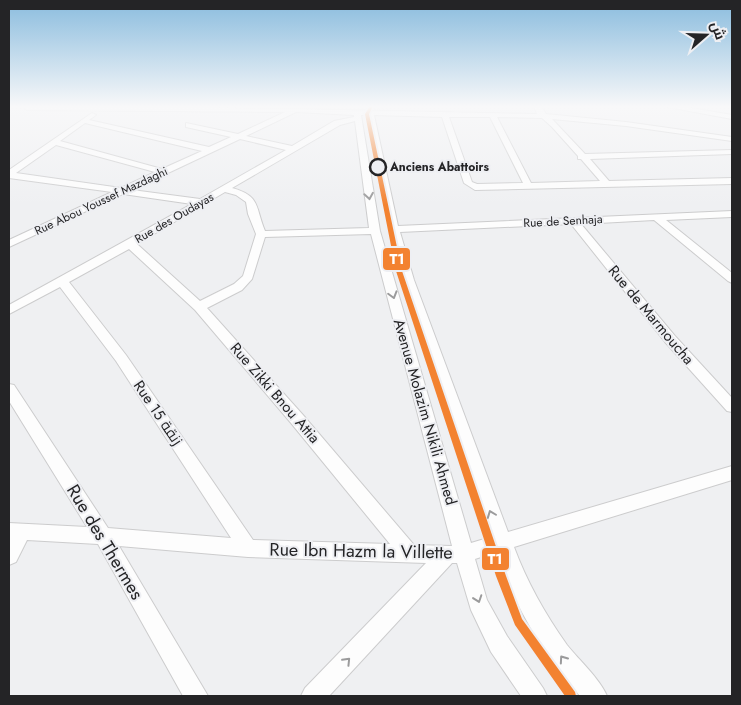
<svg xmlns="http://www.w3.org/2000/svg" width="741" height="705" font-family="Jost,Cairo,sans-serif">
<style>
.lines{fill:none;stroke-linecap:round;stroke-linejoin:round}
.minor-casing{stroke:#cccccd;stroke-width:2}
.minor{fill:#fdfdfd;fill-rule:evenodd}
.tram-1-casing{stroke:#eeeff3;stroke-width:4}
.tram-1{fill:#f38230;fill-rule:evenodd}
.oneway{stroke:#9b9b9c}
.stop-dot{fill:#eeeff3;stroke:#242426;stroke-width:2.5}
.labels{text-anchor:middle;stroke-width:4;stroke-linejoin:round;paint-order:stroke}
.far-stop-label{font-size:12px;font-weight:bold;fill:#242426;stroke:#eeeff3;text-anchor:start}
.far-street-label{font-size:12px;fill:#242426;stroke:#eeeff3}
.street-label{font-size:15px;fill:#242426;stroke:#eeeff3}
.near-street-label{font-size:18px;fill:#242426;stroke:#eeeff3}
.line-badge{stroke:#eeeff3;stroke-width:2}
.badge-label{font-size:14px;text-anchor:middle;font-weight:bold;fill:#fff}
</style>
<rect width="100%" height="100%" fill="#eff0f2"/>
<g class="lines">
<defs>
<path id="minor" d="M25,106C196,106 366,111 537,114L534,106H541L546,114L626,122L732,137V141L626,126L552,119L585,154L732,150V154L590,159L609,181L732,178V184L475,190L464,183L442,117L374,115L398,226L732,211V217L666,220L732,273V283L728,281L654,220L581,224L675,336L732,398V412L727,411L665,342L571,224L400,232L414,280L508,532L732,466V480L514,547C527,582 545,614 567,645C579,660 600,679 607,696H580C543,654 514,605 496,552L475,559L487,600L507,636L543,688L547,696H521L491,652L471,610L457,563H452L329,696H301L305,688L426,563L248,557L119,546L208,696H183L98,544L27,540L16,562L9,565V523L87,527L9,401V384L14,385L108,528L231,538L116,361L60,287L9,314V305L192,204L123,194L9,247V240L112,192L9,178V170L92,113L96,115L89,120L209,147L231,137L186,127V123L238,134L285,112L27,110L24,108ZM296,112L354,115V117L334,121L292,146L246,136ZM361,115H367L389,229L402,280L491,537L471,543L380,231ZM449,117H490L523,183L477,184L472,182ZM497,117L542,118L552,127L578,156V159H581L600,181L531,183ZM355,121L369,228L265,231C255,207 261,196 232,188L340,125ZM85,123L202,151L162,169L60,141ZM240,139L286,150L200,199L132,190ZM56,145L155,172L121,188L16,173ZM225,192L236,195L246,202L248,214L256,234L243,276L234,284L200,301L137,244ZM371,234L452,546L414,545L303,415L207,308L242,290L252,279L265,237ZM129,249L195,310L291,423L390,544L253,540L126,355L69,282Z
M662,106H680L732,115V119Z"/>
</defs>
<!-- minor casing -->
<use href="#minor" class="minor-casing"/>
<!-- minor -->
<use href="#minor" class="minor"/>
<defs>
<path id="tram-1" d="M370,106H373L369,114L402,271L506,576L522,619L575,692L576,696H565L515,625L496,576L396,271L365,114Z"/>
</defs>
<!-- tram-1 casing -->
<use href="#tram-1" class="tram-1-casing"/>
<!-- tram-1 -->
<use href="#tram-1" class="tram-1"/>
</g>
<!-- one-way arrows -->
<defs><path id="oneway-chevron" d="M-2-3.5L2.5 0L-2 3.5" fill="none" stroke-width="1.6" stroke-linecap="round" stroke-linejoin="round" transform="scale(1.25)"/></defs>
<g class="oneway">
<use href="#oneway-chevron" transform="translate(369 196) rotate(81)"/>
<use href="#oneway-chevron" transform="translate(393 295) rotate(74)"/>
<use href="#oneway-chevron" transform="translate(491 514) rotate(-111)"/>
<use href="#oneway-chevron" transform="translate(478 599) rotate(71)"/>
<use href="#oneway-chevron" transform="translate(563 659) rotate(-125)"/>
<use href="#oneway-chevron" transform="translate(347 661) rotate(-46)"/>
</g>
<!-- sky -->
<linearGradient id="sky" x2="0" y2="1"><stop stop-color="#8abcde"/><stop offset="0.52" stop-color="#f8f8f9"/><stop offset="1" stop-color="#f8f8f9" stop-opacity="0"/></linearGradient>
<rect width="741" height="205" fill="url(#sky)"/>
<!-- markers -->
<circle class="stop-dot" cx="378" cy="167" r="8"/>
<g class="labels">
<!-- far-stop labels -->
<g class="far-stop-label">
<text x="390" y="171">Anciens Abattoirs</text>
</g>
<!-- far-street labels -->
<g class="far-street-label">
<text transform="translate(101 201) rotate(-25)" y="4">Rue Abou Youssef Mazdaghi</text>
<text transform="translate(174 218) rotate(-30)" y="4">Rue des Oudayas</text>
<text transform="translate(563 221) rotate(-3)" y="4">Rue de Senhaja</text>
</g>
<!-- street labels -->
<g class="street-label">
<text transform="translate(651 315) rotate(50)" y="5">Rue de Marmoucha</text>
<text transform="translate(275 393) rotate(49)" y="5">Rue Zikki Bnou Attia</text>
<text transform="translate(425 412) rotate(74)" y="5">Avenue Molazim Nikili Ahmed</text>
<text transform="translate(158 413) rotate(56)" y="5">Rue 15 زنقة</text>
</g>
<!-- near-street labels -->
<g class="near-street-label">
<text transform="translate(105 542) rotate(59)" y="6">Rue des Thermes</text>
<text transform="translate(361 551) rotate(1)" y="6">Rue Ibn Hazm la Villette</text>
</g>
</g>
<g class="line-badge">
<rect x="382" y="247" width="29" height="24" rx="5" fill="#f38230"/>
<rect x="481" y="547" width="29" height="24" rx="5" fill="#f38230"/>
</g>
<g class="badge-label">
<text x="397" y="264">T1</text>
<text x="495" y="564">T1</text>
</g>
<!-- border -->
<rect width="741" height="705" fill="none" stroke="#242426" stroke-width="20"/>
<!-- north arrow -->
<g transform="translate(706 35) rotate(70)" stroke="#eeeff3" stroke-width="4" paint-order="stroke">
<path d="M0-4L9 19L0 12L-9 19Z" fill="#242426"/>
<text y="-8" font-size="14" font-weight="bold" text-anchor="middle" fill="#242426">ش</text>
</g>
</svg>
